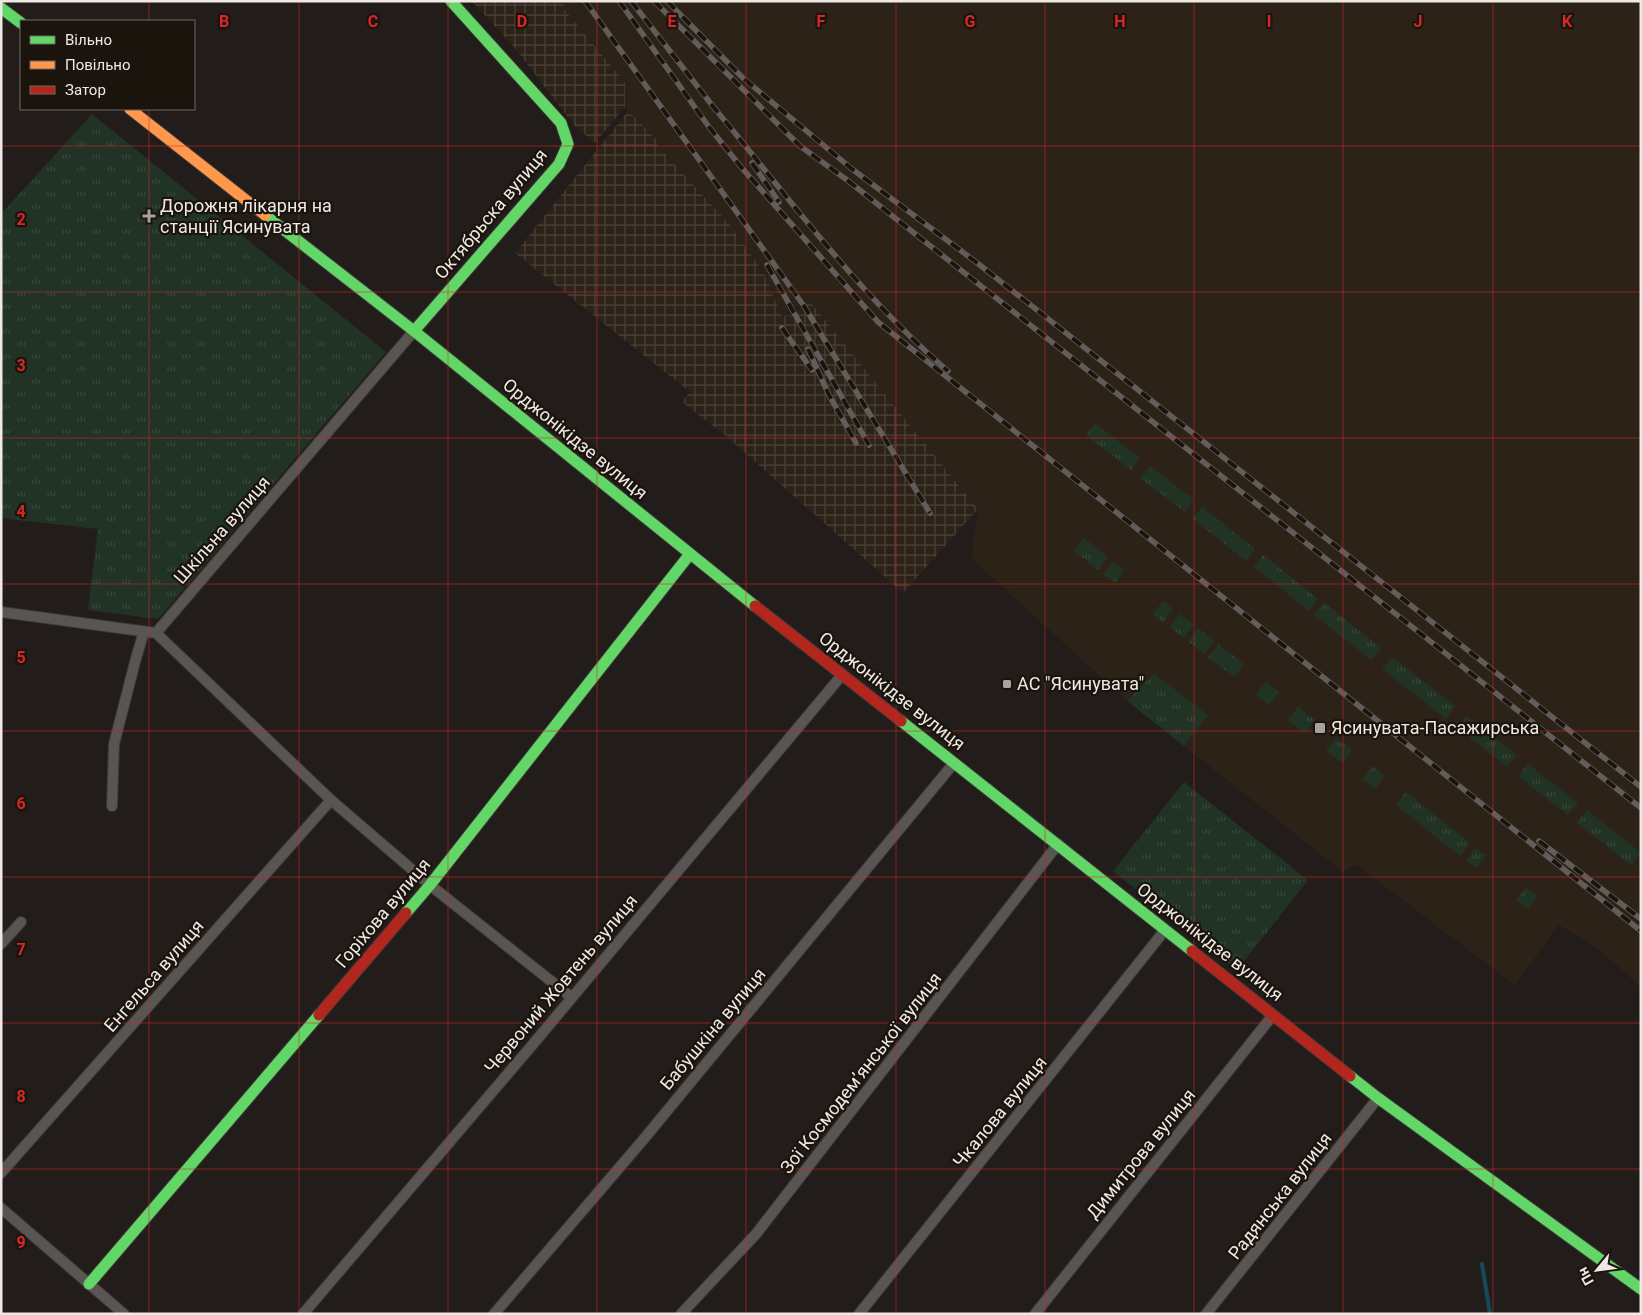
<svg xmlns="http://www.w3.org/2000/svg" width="1642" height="1315" font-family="Roboto,sans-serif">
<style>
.industrial{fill:url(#industrial-grid)}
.built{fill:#2d2218}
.grass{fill:url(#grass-tufts)}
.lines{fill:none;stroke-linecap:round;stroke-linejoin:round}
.stream{stroke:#144b5c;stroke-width:4}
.street-casing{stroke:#3c3836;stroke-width:12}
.fast-casing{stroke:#3c3836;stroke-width:13}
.slow-casing{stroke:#3c3836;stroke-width:13}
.jam-casing{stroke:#3c3836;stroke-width:13}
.street{stroke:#595553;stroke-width:10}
.fast{stroke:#63d668;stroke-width:11}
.slow{stroke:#ff974d;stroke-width:11}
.jam{stroke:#b3261e;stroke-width:11}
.rail-casing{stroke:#605d5b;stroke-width:5.5}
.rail{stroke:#1b140d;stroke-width:4;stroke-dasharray:11;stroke-linecap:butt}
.grid{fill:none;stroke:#d62828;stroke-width:1;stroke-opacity:0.55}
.poi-dot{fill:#a7a29e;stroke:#1b140d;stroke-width:2}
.labels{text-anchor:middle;stroke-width:4.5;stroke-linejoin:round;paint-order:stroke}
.poi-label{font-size:18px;fill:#efe9e5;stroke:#1b140d;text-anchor:start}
.street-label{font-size:18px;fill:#efe9e5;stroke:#1b140d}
.grid-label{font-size:16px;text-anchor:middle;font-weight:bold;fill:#d62828;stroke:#1b140d;stroke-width:4.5;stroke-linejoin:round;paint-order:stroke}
</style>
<defs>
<pattern id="industrial-grid" width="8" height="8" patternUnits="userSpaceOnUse" patternTransform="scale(1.25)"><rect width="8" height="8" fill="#2d2218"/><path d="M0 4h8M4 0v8" fill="none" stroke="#4c4239"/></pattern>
<pattern id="grass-tufts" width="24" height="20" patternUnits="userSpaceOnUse" patternTransform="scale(1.25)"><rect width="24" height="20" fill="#213324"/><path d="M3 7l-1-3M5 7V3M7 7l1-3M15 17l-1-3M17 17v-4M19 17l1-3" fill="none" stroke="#374739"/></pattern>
</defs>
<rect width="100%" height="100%" fill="#221d1a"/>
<!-- industrial -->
<path class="industrial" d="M472,1H564V9L625,82V107L595,143L575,126L513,46Z
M629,110L659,142L657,145L735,230L736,235L762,269L782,316L792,315L804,306L807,297L978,509L903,593L727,437L682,402L690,392L515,253Z"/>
<!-- built -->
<path class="built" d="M564,1H1641V987L1597,948L1559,925L1515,985L1355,864L1343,872L1184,746L1208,715L1154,673L1127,701L971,558L978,509L807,298L782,317L762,268L736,235L735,230L657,145L658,141L625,107V82L564,9Z"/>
<!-- grass -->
<path class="grass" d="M92,114L386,352L158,619L88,610L98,529L1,518V214Z
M1095,423L1140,458L1131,470L1086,435Z
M1150,466L1194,500L1185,512L1140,478Z
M1202,507L1255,549L1246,561L1193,519Z
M1084,538L1108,557L1098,570L1074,551Z
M1263,555L1318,599L1309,611L1254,567Z
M1113,562L1125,570L1115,583L1103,574Z
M1163,601L1173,609L1163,622L1153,614Z
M1324,603L1381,648L1371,660L1314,615Z
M1180,614L1194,625L1184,638L1170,627Z
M1198,628L1214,641L1204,654L1188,641Z
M1218,644L1244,664L1234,677L1208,657Z
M1392,657L1455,706L1446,719L1382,669Z
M1154,673L1208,715L1184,746L1127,701Z
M1266,682L1279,692L1269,705L1256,695Z
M1298,707L1315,720L1305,733L1288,720Z
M1467,716L1517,755L1507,767L1458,728Z
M1336,738L1352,750L1342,763L1326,750Z
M1528,764L1578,803L1568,815L1518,776Z
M1373,766L1385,776L1375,789L1362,779Z
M1184,782L1308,880L1237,970L1113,871Z
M1406,792L1470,843L1460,856L1396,805Z
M1587,810L1641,853L1631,865L1577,823Z
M1476,848L1486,856L1476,868L1466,860Z
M1526,887L1538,896L1528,909L1516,900Z"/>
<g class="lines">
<!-- stream -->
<path class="stream" d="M1482,1264L1490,1314"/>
<defs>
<path id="street" d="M1,612L156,633L414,331
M156,633L331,800L430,885L571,997
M112,806L114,744L135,662L144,631
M1,944L21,922
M1,1173L331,800
M1,1208L124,1314
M303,1314L534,1043L842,675
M494,1314L643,1140L954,763
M681,1314L756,1234L1058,844
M859,1314L1165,930
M1035,1314L1273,1015
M1206,1314L1378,1098"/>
<path id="fast" d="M1,8L21,23
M265,215L414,331L755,606
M414,331L559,164L568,144L561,123L451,1
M901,721L1192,951
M406,913L430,885L690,554
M1350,1076L1378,1098L1641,1289
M89,1284L319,1015"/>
<path id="slow" d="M130,109L265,215"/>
<path id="jam" d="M755,606L901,721
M1192,951L1350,1076
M319,1015L406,913"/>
</defs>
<!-- street casing -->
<use href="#street" class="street-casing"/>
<!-- fast casing -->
<use href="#fast" class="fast-casing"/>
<!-- slow casing -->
<use href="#slow" class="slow-casing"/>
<!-- jam casing -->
<use href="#jam" class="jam-casing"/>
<!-- street -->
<use href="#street" class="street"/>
<!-- fast -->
<use href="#fast" class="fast"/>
<!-- slow -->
<use href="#slow" class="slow"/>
<!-- jam -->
<use href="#jam" class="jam"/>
<defs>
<path id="rail" d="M585,1L804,306L930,513
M619,1L709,127L741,167L878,322L1641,931
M631,1L715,109
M654,1L800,146L847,180L1641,808
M667,1L743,78L852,169L976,262L1641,787
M711,104C787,195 857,293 948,371
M752,163L779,202
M767,265L869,445
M782,328L812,370
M808,349L829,395L856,443
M1539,841L1641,919"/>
</defs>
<!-- rail casing -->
<use href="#rail" class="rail-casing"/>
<!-- rail -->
<use href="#rail" class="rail"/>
</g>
<!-- grid -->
<path class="grid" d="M149,1V21M299,1V1314M448,1V1314M597,1V1314M746,1V1314M896,1V1314M1045,1V1314M1194,1V1314M1343,1V1314M1493,1V1314M149,109V1314M1,146H1641M1,292H1641M1,438H1641M1,584H1641M1,731H1641M1,877H1641M1,1023H1641M1,1169H1641"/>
<!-- markers -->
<g class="poi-dot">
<path d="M146.5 208.5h5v5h5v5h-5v5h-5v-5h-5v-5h5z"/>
<rect x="1002" y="679" width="10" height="10" rx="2.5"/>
<rect x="1314" y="722" width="12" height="12" rx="2.5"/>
</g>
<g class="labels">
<!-- poi labels -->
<g class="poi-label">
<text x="160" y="212">Дорожня лікарня на<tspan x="160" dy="21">станції Ясинувата</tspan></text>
<text x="1017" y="690">АС "Ясинувата"</text>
<text x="1331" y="734">Ясинувата-Пасажирська</text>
</g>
<!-- street labels -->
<g class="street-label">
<text transform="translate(491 214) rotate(-50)" y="6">Октябрьска вулиця</text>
<text transform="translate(575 439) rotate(39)" y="6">Орджонікідзе вулиця</text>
<text transform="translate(222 530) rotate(-49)" y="6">Шкільна вулиця</text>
<text transform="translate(892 691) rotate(38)" y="6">Орджонікідзе вулиця</text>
<text transform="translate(383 913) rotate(-50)" y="6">Горіхова вулиця</text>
<text transform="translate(1210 942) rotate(38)" y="6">Орджонікідзе вулиця</text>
<text transform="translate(154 976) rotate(-49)" y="6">Енгельса вулиця</text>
<text transform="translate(561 984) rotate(-50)" y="6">Червоний Жовтень вулиця</text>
<text transform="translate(713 1029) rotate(-50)" y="6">Бабушкіна вулиця</text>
<text transform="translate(861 1073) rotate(-52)" y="6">Зої Космодем’янської вулиця</text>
<text transform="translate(1000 1112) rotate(-51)" y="6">Чкалова вулиця</text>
<text transform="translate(1141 1154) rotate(-51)" y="6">Димитрова вулиця</text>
<text transform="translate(1280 1196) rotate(-52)" y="6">Радянська вулиця</text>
</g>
</g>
<g class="grid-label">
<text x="224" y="27">B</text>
<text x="373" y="27">C</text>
<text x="522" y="27">D</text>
<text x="672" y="27">E</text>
<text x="821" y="27">F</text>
<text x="970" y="27">G</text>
<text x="1120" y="27">H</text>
<text x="1269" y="27">I</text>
<text x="1418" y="27">J</text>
<text x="1567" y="27">K</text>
<text x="21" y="225">2</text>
<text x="21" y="371">3</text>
<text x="21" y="517">4</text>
<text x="21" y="663">5</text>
<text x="21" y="809">6</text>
<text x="21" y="955">7</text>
<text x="21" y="1102">8</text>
<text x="21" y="1248">9</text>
</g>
<!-- border -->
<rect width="1642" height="1315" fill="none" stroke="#efe9e5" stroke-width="5"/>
<!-- legend -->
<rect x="20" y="20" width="175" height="90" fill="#1b140d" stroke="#706963"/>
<rect x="30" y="36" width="25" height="8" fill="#63d668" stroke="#706963"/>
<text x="65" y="45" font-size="15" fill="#efe9e5">Вільно</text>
<rect x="30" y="61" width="25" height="8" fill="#ff974d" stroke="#706963"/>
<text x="65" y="70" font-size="15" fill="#efe9e5">Повільно</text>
<rect x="30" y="86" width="25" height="8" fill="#b3261e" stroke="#706963"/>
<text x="65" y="95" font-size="15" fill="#efe9e5">Затор</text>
<!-- north arrow -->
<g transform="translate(1597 1270) rotate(241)" stroke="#1b140d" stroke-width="4" paint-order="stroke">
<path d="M0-4L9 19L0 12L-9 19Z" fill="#efe9e5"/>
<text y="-8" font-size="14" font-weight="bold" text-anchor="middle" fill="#efe9e5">Пн</text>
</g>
</svg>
